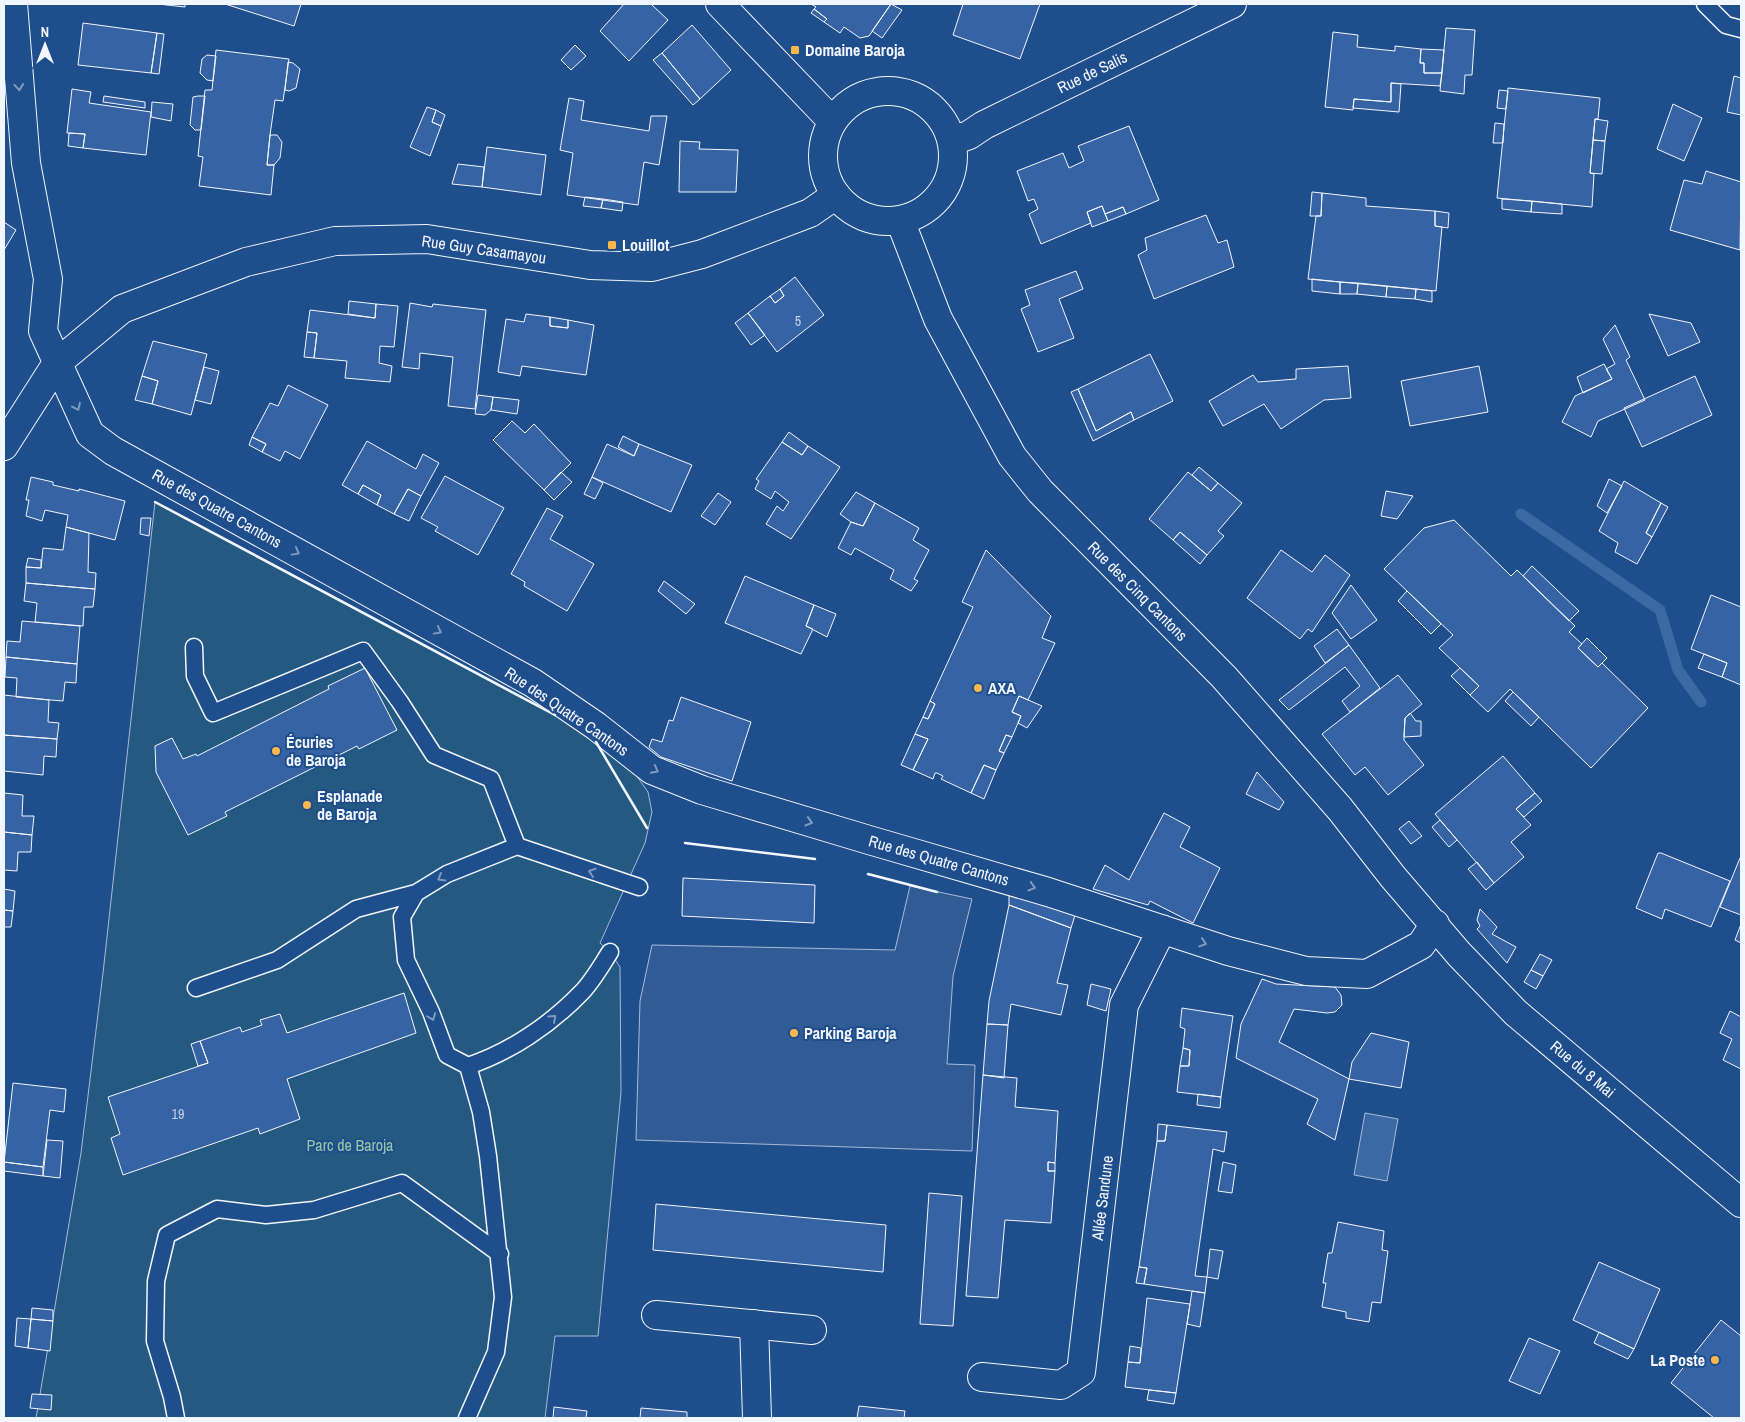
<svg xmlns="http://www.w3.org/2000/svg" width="1745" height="1422" font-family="'Archivo Narrow',sans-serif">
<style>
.green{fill:#245a82;stroke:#a8bbd7}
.parking{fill:#305b95;stroke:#a8bbd7}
.water{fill:#3b69a3;stroke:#a8bbd7}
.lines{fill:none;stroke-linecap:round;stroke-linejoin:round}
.stream{stroke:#3b69a3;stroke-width:11}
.building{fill:#3563a3;stroke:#f2f6ff}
.lane-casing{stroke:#f2f6ff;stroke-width:19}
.street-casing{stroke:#f2f6ff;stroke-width:30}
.secondary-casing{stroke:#f2f6ff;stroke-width:30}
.lane{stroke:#1f4e8c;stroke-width:16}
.street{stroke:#1f4e8c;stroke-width:28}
.secondary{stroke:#1f4e8c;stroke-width:28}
.wall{stroke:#f2f6ff;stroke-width:2.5}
.oneway{stroke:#7e9ac0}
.poi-dot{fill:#ffb74d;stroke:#1f4e8c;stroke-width:2}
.labels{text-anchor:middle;stroke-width:4;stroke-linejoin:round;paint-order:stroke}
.number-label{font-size:14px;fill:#c3d1e8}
.poi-label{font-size:16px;font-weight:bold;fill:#f2f6ff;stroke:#1f4e8c;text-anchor:start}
.street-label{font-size:16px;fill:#f2f6ff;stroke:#1f4e8c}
.park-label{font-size:16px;fill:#97c8a6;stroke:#1f4e8c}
</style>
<rect width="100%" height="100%" fill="#1f4e8c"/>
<!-- green -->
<path class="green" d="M155,502L592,735L636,775L648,792L652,812L645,843L600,943L610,952L620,967L621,1092L598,1336H555L545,1418H36L81,1153L103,973Z"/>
<!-- parking -->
<path class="parking" d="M910,886L972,899L953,976L947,1064L975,1065L972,1151L636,1140L640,1001L652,945L895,950Z"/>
<!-- water -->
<path class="water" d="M1365,1113L1398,1119L1387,1181L1354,1175Z"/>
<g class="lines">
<!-- stream -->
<path class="stream" d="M1521,514L1660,610L1678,670L1701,702"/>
</g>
<!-- building -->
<path class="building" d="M158,4H185V7Z
M225,4H301L294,26Z
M624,4H651L668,20L629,61L600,31Z
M811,4H891L869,36L860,38L844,27L840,33L824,22L827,19L814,9L816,7Z
M891,4L902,10L882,38L872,31Z
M963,4H1040L1020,59L953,35Z
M814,9L827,19L824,22L811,13Z
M83,23L157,33L151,73L78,65Z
M692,25L731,70L700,99L662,53Z
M1446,28L1475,30L1472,75H1465L1464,94L1440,91Z
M1333,32L1358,35L1357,47L1395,51V46L1421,49L1420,63H1424V73H1442L1440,86L1391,83V102L1354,99L1353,110L1325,107Z
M157,33L164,34L159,74L151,73Z
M575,45L586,56L571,70L561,60Z
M1421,49L1444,50L1442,73H1424V63H1420Z
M216,50L289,59L283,101L275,100L270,135L267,165H274L271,195L199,186L203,157L198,156L205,90H212Z
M662,53L700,99L693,105L653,60Z
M207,55L216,56L213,81L207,80L200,73L202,59Z
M288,62L293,63L300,69L296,88L289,91L285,90Z
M1734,76L1741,78V115L1727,112Z
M1391,83L1401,84L1399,112L1353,108L1354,99L1391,102Z
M1508,88L1600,98L1598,119H1595L1590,173L1594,174L1592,207L1497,198Z
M72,89L91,92L89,103L151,112L146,155L83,148L85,134L67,133Z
M1499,90L1508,91L1506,109L1497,108Z
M104,96L145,102V108L103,102Z
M198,96H205L201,130H195L190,125L193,97Z
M569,98L584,101L581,120L649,131L651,116H667L659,165L644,162L638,205L567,195L573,153L560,150Z
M152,102L173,104L171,121L151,117Z
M1673,104L1702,118L1684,161L1657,149Z
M427,107L436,110L432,122L441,126L430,156L410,147Z
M436,110L445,115L441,126L432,122Z
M1595,119L1608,121L1605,141L1593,140Z
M1495,123L1504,124L1503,143H1493Z
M1129,126L1159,200L1126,214L1123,207L1105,214L1102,206L1087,212L1091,223L1041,244L1029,214L1038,209L1034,199L1028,201L1017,171L1063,153L1069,168L1084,161L1078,146Z
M69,133L85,134L83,148L68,146Z
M270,135H277L282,142L280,158L274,165H267Z
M1593,140L1605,141L1602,174L1590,173Z
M680,141L700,142L699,149L738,150L736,192H679Z
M487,147L546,155L541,195L482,187Z
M458,164L484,167L482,187L452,184Z
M1706,171L1741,182L1740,250L1670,230L1684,180L1702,184Z
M1312,192L1322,193L1321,216H1310Z
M1322,193L1366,198V206L1435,211V226L1442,227L1436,291L1308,279L1316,216H1321Z
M585,197L603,199L601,208L583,206Z
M603,199L623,202L622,211L601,208Z
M1502,199L1532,201L1531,212L1502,209Z
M1532,201L1562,204V214L1531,212Z
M1102,206L1108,221L1092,227L1087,212Z
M1123,207L1126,214L1108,221L1105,214Z
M1435,211L1449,213L1448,228L1435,226Z
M1206,215L1218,243L1227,240L1234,267L1154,299L1138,255L1147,250L1145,238Z
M4,222L16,230L4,250Z
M1076,271L1083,289L1059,299L1074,338L1038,352L1021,309L1030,305L1025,290Z
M795,277L824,315L777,352L748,313L770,296L775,303L784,296L780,289Z
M1312,279L1340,282V294L1312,291Z
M1340,282L1358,283L1357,294H1340Z
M1358,283L1387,286L1386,297L1357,294Z
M1387,286L1416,289L1415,299L1386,297Z
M780,289L784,296L775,303L770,296Z
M1416,289L1432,291V302L1415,299Z
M349,301L376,304L375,318L348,314Z
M410,303L432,307L433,304L486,310L475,409L448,406L453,357L420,353L419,369L402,367Z
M376,304L398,306L394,347L380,346L379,363L392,366L390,382L345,378L347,361L314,358L317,333L307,332L310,310L375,318Z
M748,313L765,335L751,345L735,323Z
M526,314L550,317V326L568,328V320L594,325L586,375L522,366L520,376L498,372L506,319L524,322Z
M1649,314L1691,323L1700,342L1668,356Z
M550,317L568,320V328L550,326Z
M1615,325L1630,357L1626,360L1645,400L1598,421L1591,437L1562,422L1575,396L1612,379L1606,369L1615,364L1603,339Z
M307,332L317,333L314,358L304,357Z
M153,341L207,354L191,415L152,404L158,381L142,376Z
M1150,354L1173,401L1134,420L1131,412L1096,431L1078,389Z
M1604,364L1612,379L1583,393L1577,377Z
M1348,366L1351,398L1324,400L1281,429L1264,404L1223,426L1209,401L1253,375L1258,382L1296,379V369Z
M1479,366L1488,412L1410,426L1401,381Z
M204,367L219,371L211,404L195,400Z
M142,376L158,381L152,404L135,400Z
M1695,376L1712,415L1642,447L1624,408Z
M288,385L328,405L300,459L285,451L280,461L262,452L266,444L252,437L270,403L278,406Z
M1078,389L1096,431L1131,412L1134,420L1093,441L1071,392Z
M478,395L493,397L491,410L485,415L475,414Z
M493,397L519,400L517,414L491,410Z
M512,421L525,433L534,424L571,463L544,490L493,440Z
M789,432L808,446L802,455L782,442Z
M623,436L639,444L634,456L618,447Z
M252,437L266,444L262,452L249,445Z
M367,441L416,469L423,454L439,463L421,496L408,489L394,514L377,505L381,495L363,485L358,494L342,485Z
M782,442L802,455L808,446L840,467L791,539L766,524L777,506L783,511L789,502L775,491L771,499L755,489L759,481L756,479Z
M607,444L634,456L639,444L692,465L671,512L592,477Z
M1199,467L1218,483L1211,491L1192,475Z
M561,472L572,482L554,500L544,490Z
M1188,472L1211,491L1218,483L1242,503L1218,531L1224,536L1207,555L1180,532L1173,540L1149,519Z
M445,476L504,508L478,555L435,531L438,527L421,518Z
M31,477L53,482V485L79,491V489L125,501L115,540L66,527L68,515L45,510L42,521L26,516L29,500H26Z
M592,477L603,483L595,499L584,494Z
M1609,479L1622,486L1607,513L1597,506Z
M1624,481L1661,503L1646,533L1652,537L1637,564L1615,552L1618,543L1599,531Z
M363,485L381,495L377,505L358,494Z
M408,489L421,496L409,521L394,514Z
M1386,491L1413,496L1397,519L1381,516Z
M856,492L875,503L863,526L851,522L840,514Z
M718,493L731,502L715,525L701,516Z
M875,503L919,528L913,540L929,550L914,579L918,581L911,591L890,579L894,570L855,548L851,555L838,548L851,522L863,526Z
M1661,503L1668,507L1652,537L1646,533Z
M547,508L563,516L550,539L594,564L567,611L524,586L525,582L511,574Z
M141,518H151L149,536L140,534Z
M1454,520L1511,576L1517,570L1575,626L1569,632L1582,644L1578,648L1598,667L1602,663L1648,708L1591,768L1510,689L1488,712L1470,695L1479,686L1439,648L1453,635L1384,569L1424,528Z
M66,527L89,533L88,572L96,573L95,589L26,583V567L41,568L43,548L63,550Z
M1180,532L1207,555L1200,564L1173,540Z
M986,550L1051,616L1042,638L1055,643L1028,700L1019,696L1012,712L1021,716L1012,737L1006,735L999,751L1004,753L996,770L984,765L971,793L941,779L943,776L937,773H935L933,779L913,770L928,739L915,734L923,717L928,719L935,704L930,701L973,607L962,602Z
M1281,550L1312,572L1325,555L1350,575L1312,632L1308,629L1300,639L1247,598Z
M28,558L41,560V568L26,567Z
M1532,566L1579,611L1569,621L1523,576Z
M745,576L814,605L806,626L813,629L801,654L725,623Z
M664,581L695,604L686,614L658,591Z
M26,583L95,589L93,607H84L83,626L35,622L37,603L24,601Z
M1351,585L1377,620L1351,639L1332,613Z
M1407,591L1441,624L1431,634L1398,601Z
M1711,595L1741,607V685L1722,677L1727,663L1691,649Z
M814,605L836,614L827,637L806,626Z
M22,621L80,626L77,664L6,657L7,641L20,642Z
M1337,629L1349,645L1325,663L1314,646Z
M1587,638L1607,658L1598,667L1578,648Z
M1349,645L1380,688L1350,712L1342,701L1360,686L1345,667L1289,710L1279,700Z
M1704,654L1727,663L1722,677L1698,668Z
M6,657L77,664L76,683L65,682L63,701L16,697L17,678L5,677Z
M365,668L397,730L359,749L357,746L225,812L227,816L188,835L156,772L155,746L172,738L183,759L196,754L197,756L329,689L328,686Z
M1460,668L1479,686L1470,695L1451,676Z
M1398,675L1422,704L1405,718L1404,737V740L1424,765L1388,795L1365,767L1355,775L1322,734Z
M1513,692L1539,717L1531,726L1505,701Z
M4,695L49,700L48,722L59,723L57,739L4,735Z
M1019,696L1042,706L1027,728L1018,723L1021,716L1012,712Z
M681,697L751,722L732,781L661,757L649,747L652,739L662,742L669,720L673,721Z
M930,701L935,704L928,719L923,717Z
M1410,713L1416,721H1421V736L1404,737L1405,718Z
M915,734L928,739L913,770L901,765Z
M4,735L57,739L56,757L44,756L43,775L4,771Z
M1006,735L1012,737L1004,753L999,751Z
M1503,756L1535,793L1516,809L1531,825L1511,842L1524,857L1494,883L1435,814Z
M984,765L996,770L984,799L971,793Z
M1257,772L1284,802L1279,810L1246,794Z
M4,793L23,795L22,816H34L32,835L4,832Z
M1535,793L1542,801L1524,817L1516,809Z
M1164,813L1190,827L1180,847L1220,868L1193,923L1150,901L1148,905L1093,889L1105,865L1129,880Z
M1440,820L1457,840L1449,847L1432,827Z
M1409,821L1422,836L1411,844L1399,829Z
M4,832L32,835L31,852H18L17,871L4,870Z
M1658,853H1661L1730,881L1711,927L1665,909L1662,919L1636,908Z
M1740,858H1741V915L1720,907Z
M1477,862L1494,883L1486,890L1468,869Z
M683,878L815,885L814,923L682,916Z
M4,889L15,891L13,911L4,910Z
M1009,895L1076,912L1071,928L1009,905Z
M1009,905L1071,928L1057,983L1068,985L1061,1015L1011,1004L1008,1025L987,1024L989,1001Z
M1480,909L1497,927L1492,934L1516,947L1507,963L1477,929L1480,926L1477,920Z
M4,910L13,911L11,927H4Z
M1741,924V943L1735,940Z
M1540,954L1552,960L1543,976L1531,970Z
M1531,970L1543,976L1536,989L1524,982Z
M1262,979L1276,984L1335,987L1341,995L1342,1005L1335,1012L1327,1013L1294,1009L1279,1042L1349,1079L1335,1140L1307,1124L1318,1099L1236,1058L1241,1024Z
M1091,984L1111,989L1106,1011L1087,1005Z
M404,993L416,1033L287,1079L300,1119L260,1134L258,1128L123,1175L111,1138L120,1134L108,1097L208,1063L200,1041L240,1027L242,1032L262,1025L260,1020L280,1014L287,1033Z
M1182,1008L1233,1016L1221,1097L1177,1092L1180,1066H1189L1190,1050L1183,1048L1185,1029L1180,1027Z
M1730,1011L1741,1017V1069L1723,1060L1732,1039L1720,1033Z
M987,1024L1008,1025L1004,1078L983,1075Z
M1371,1033L1409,1042L1401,1088L1349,1079L1352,1062Z
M200,1041L208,1063L198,1066L191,1044Z
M1183,1048L1190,1050L1189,1066H1180Z
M983,1075L1017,1078L1015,1107L1058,1111L1055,1163L1048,1162V1171H1055L1051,1223L1005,1220L998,1298L966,1296Z
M13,1083L66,1089L64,1112L50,1110L43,1167L4,1162Z
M1198,1094L1221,1097L1220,1108L1197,1105Z
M1158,1124L1167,1125L1165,1141H1157Z
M1167,1125L1227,1132L1224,1152L1213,1149L1195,1276L1207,1277L1205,1293L1144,1284L1147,1268L1139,1267L1157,1141H1165Z
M47,1140L63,1141L60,1178L43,1176Z
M4,1162L43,1167V1176L4,1171Z
M1048,1162L1055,1163V1171H1048Z
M1223,1162L1236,1165L1232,1193L1218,1191Z
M929,1193L962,1196L953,1326L920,1324Z
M656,1204L886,1225L883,1272L653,1250Z
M1338,1222L1384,1231L1382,1250L1388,1251L1381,1303L1372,1302L1369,1322L1346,1318V1312L1322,1307L1326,1283H1323L1328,1253H1332Z
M1210,1249L1223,1251L1218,1279L1207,1277Z
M1599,1262L1660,1289L1634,1349L1573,1320Z
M1139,1267L1147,1268L1144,1284L1136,1283Z
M1192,1291L1205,1293L1200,1327L1187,1324Z
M1147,1298L1190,1304L1176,1393L1125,1387L1128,1362L1140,1363Z
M32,1308L53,1310V1321L31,1319Z
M17,1318L31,1319L28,1348L15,1346Z
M31,1319L53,1321L50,1351L28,1348Z
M1721,1320L1741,1336V1418H1714L1671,1383Z
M1599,1332L1634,1349L1628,1359L1594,1343Z
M1529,1338L1560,1351L1540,1394L1509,1381Z
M1130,1346L1141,1348L1140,1363L1128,1362Z
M1149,1390L1176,1393L1174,1404L1147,1400Z
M32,1394L52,1395L51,1410L30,1408Z
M859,1406L905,1411L904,1418H857Z
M554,1407L587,1411L586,1418H553Z
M641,1408L687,1412V1418H640Z"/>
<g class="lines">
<defs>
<path id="lane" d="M1705,4L1726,25L1741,29
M194,647L195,676L213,713L363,651L400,702L434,755L491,779L517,846
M610,952C601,966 592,982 581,993C550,1025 510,1052 468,1066L447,1055L431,1012L406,960L402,917L416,893L447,874L517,846L639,887
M196,988L277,960L356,909L416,893
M176,1418L172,1397L155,1341L156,1281L167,1235L217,1209L266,1215L314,1210L402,1183L500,1254
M467,1418L496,1352L503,1297L488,1156L481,1112L468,1066"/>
<path id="street" d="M13,4L26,163L48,279L43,331L90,434L113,451L533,683L596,726L652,770L702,790L869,840L1048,892L1228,951L1306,971L1367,974L1421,945L1435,924
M4,446L57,363L122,309L246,262L335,241L427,239L590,265L652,267L702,254L810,213L836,195
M656,1315L812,1330
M754,1324L757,1418
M982,1377L1061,1385L1081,1372L1124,1005L1162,929"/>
<path id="secondary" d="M720,4L832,121
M823 156a65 65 0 1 1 130 0a65 65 0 1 1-130 0Z
M952,141L969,135L984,125L1232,4
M900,220L938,319L1012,456L1040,491L1224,677L1340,809L1393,877L1459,954L1516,1013L1741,1203"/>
</defs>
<!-- lane casing -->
<use href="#lane" class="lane-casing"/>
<!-- street casing -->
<use href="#street" class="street-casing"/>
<!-- secondary casing -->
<use href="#secondary" class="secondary-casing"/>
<!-- lane -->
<use href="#lane" class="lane"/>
<!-- street -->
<use href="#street" class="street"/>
<!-- secondary -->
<use href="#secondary" class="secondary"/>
<!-- wall -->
<path class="wall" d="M155,502L555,715
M596,742L647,828
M685,843L815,859
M868,874L937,892"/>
</g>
<!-- one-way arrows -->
<defs><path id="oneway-chevron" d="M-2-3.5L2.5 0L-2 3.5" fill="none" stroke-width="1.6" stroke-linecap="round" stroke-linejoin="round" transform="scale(1.25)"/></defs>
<g class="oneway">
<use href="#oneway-chevron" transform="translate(19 87) rotate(85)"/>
<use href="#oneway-chevron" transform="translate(77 407) rotate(65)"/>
<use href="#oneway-chevron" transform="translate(296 552) rotate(29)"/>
<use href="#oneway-chevron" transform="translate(438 631) rotate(29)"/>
<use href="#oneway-chevron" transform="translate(655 770) rotate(27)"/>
<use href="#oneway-chevron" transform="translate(809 822) rotate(17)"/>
<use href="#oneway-chevron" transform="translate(592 872) rotate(-161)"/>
<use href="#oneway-chevron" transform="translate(441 878) rotate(150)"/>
<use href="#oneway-chevron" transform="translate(1032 887) rotate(16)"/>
<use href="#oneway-chevron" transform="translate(1203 943) rotate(18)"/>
<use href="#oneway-chevron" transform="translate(432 1017) rotate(69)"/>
<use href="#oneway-chevron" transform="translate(553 1018) rotate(-42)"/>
</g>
<!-- markers -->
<g class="poi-dot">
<rect x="790" y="45" width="10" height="10" rx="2.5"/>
<rect x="607" y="240" width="10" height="10" rx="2.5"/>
<circle cx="978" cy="688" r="5"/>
<circle cx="276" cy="751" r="5"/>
<circle cx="307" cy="805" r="5"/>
<circle cx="794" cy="1033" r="5"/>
<circle cx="1715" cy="1360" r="5"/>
</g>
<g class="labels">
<!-- number labels -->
<g class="number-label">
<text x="798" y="326">5</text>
<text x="178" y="1119">19</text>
</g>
<!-- poi labels -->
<g class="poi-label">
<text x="805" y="56">Domaine Baroja</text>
<text x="622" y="251">Louillot</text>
<text x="988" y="694">AXA</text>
<text x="286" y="748">Écuries<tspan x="286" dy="18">de Baroja</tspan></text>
<text x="317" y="802">Esplanade<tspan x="317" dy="18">de Baroja</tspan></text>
<text x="804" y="1039">Parking Baroja</text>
<text x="1705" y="1366" text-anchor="end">La Poste</text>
</g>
<!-- street labels -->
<g class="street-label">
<text transform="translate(1092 72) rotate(-26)" y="6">Rue de Salis</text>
<text transform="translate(484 249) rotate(8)" y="6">Rue Guy Casamayou</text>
<text transform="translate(217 508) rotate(29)" y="6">Rue des Quatre Cantons</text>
<text transform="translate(1138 591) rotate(45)" y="6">Rue des Cinq Cantons</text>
<text transform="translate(567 711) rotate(34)" y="6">Rue des Quatre Cantons</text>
<text transform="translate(939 860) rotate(16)" y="6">Rue des Quatre Cantons</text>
<text transform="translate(1583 1069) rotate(40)" y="6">Rue du 8 Mai</text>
<text transform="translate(1102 1198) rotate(-83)" y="6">Allée Sandune</text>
</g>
<!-- park labels -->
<g class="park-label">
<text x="350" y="1151">Parc de Baroja</text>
</g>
</g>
<!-- border -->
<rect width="1745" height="1422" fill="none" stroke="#f2f6ff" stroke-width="10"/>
<!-- north arrow -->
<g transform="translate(45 45)" stroke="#1f4e8c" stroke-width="4" paint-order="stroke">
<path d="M0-4L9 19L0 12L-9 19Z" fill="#f2f6ff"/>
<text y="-8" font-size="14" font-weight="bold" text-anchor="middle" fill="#f2f6ff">N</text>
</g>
</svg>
